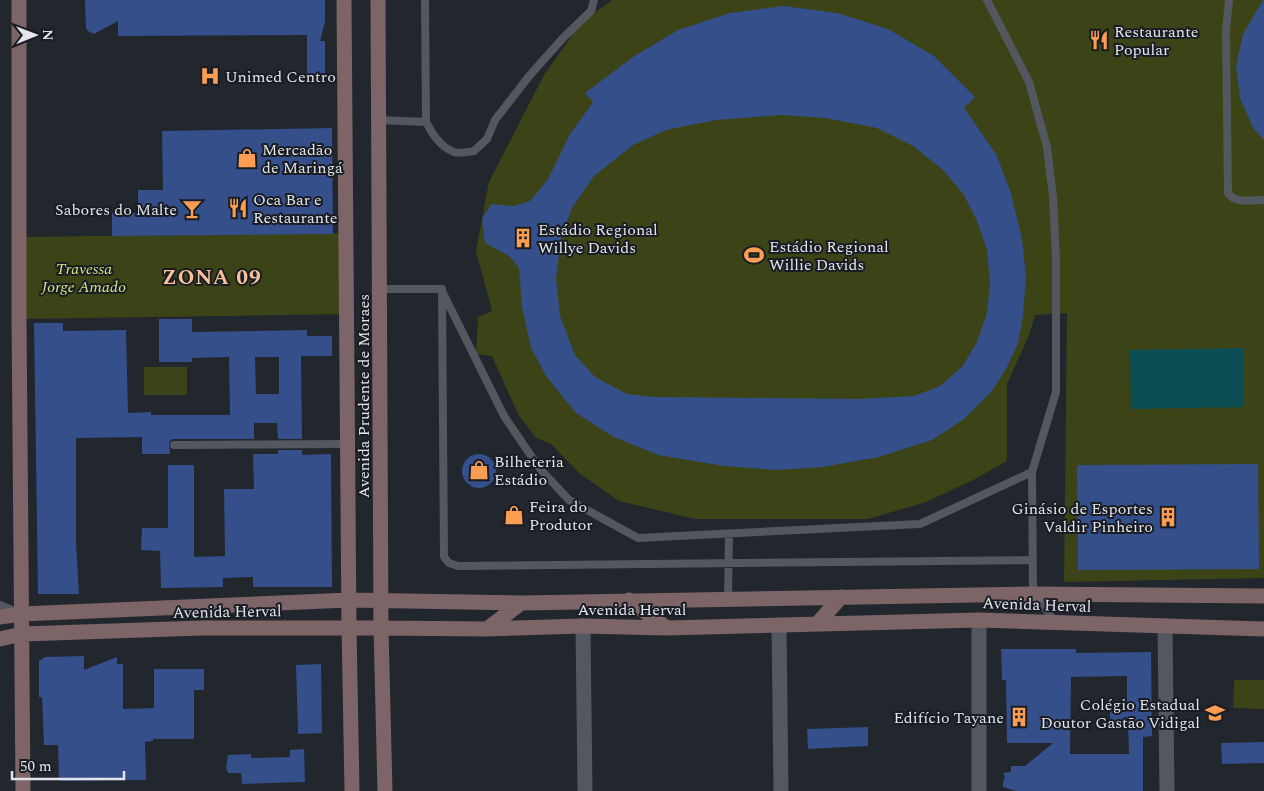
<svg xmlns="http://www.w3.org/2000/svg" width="1264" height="791" font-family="Spectral,serif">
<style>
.green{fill:#3b4317}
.water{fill:#0a4d53}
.building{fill:#344f8a;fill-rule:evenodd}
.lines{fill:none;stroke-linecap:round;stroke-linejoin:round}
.service{stroke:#53575f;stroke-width:8}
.minor{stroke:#53575f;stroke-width:15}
.secondary{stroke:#7c6467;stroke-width:15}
.labels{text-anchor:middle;stroke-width:4;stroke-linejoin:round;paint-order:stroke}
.poi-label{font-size:16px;fill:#e2e5ea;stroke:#191c23;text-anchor:start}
.park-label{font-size:16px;font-style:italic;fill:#d3e980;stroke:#191c23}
.street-label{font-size:16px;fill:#e2e5ea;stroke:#191c23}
.district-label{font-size:21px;font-weight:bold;letter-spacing:1px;fill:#f6c19a;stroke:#191c23}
</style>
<rect width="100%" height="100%" fill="#22262d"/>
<!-- green -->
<path class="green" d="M612,0H1264V578L1064,582L1067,313L1035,315L1029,335L1007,384V461L975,479L926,502L868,519H695L619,501L579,473L551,444L536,438L518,414L492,356L476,354L478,317L492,311L476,251L489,182L544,75L581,23Z
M346,233L347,314L19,319V237Z
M144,367H187V395H144Z
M1234,680H1264V709L1233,708Z"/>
<!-- water -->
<path class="water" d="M1243,348L1244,407L1131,409L1130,350Z"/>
<!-- building -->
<path class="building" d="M85,0H325V22L320,41H325V81H307V35L118,36V21L94,34L88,31L86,28Z
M1263,0H1264V140L1253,128L1240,98L1236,66L1243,34Z
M784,6L837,13L888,29L934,56L975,97L964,108L996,154L1010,190L1022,239L1026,276L1023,316L1018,343L1007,367L992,391L964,419L932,440L879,457L823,467L776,470L724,466L658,455L614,437L576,413L546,376L531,348L522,307L519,268L509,256L485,243L482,219L491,204L514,206L530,201L548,179L570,134L593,102L585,93L633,57L678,30L730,13ZM781,115L826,118L877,128L913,146L943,170L964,195L977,221L987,250L990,282L987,313L977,342L962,367L940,386L914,396L859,399L654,397L627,394L595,377L575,355L560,316L556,279L561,238L572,208L594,176L633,145L666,130L716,120Z
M332,128L333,234L112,236V213H138V190H163L162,131Z
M159,319H192V332L307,330V336H332V356H301L302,439H278L277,423H254V439H173L170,441L169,443L170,454H142V437L76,438V543L79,594H38L34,323H63V331L126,330L128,413L151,412V415H230L229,357L192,358V362H159ZM255,357H279V394H256Z
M278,450H302V455L331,454L332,587H253V577L223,578V587L161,588L160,551L141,550L142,528H168V465H194V557L225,556L224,489H254L253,454H278Z
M462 471a17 17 0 1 1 34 0a17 17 0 1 1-34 0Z
M1258,464L1259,569L1078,570L1077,465Z
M1001,649H1076V653L1151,652L1152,736L1143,737V791H1016L1003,787V781L1005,777L1003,773L1011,772V766H1025L1053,743H1007L1006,680H1002ZM1127,676V710H1110V722H1128L1129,754H1070L1071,677Z
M84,656V670L117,657V664H123V709L154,708V669H204V690H194V739H153V741L145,742L146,780L59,781L58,745H44L42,697H39V661L45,657Z
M321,664L322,733L298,734L296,665Z
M868,727V746L808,749L807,729Z
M1264,742V763L1222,764L1221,743Z
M304,749L305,782L242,784L241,773H228L226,767L228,755L251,754V758L290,757V750Z"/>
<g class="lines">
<!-- service -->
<path class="service" d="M425,0L426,122C432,133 440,147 454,152C459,154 468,152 474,151L487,139L495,120L530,75L563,38L591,11L594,0
M987,0L1029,82L1047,147L1053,197L1056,259V392L1032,472L1033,594L1055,621
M1229,0L1226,31L1228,193C1234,204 1253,200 1264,200
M379,120L426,122
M380,289H442L444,557L449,563L458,566L1033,560
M442,291L504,416L540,469L569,500L638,538L920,524L1032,472
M174,445L348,444
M728,599L729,534
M0,605L17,612"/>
<!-- minor -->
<path class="minor" d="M779,625L781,791
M583,626L585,791
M1165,626L1167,791
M979,791V620"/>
<!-- secondary -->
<path class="secondary" d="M19,0V319L23,791
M344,0L349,627L352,791
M378,0L381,628L385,791
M629,600L667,628
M0,617L21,614L349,600L521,603L1033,594L1264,596
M817,624L841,597
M487,629L521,603
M0,639L22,634L202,628H381L487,629L583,626L667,628L979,620L1264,629"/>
</g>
<!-- icons -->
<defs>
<symbol id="restaurant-bare" viewBox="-9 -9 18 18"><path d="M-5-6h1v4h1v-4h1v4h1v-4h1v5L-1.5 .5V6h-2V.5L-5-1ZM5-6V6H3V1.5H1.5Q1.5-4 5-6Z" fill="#fb9e51" stroke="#191c23" stroke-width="2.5" paint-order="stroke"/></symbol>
<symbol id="hospital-bare" viewBox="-9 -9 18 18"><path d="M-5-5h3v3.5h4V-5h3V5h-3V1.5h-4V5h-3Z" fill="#fb9e51" stroke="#191c23" stroke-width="2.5" paint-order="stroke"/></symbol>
<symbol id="shop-bare" viewBox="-9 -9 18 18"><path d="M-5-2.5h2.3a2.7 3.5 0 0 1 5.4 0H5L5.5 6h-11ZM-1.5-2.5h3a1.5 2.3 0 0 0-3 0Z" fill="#fb9e51" stroke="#191c23" stroke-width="2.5" paint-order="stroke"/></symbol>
<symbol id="bar-bare" viewBox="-9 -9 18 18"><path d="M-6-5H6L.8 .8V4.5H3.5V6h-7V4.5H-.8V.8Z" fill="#fb9e51" stroke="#191c23" stroke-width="2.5" paint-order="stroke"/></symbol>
<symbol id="building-bare" viewBox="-9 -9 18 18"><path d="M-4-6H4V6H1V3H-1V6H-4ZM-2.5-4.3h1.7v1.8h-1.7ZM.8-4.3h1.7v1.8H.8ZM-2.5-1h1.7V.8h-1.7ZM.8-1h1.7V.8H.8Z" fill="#fb9e51" stroke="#191c23" stroke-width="2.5" paint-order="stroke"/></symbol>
<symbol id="stadium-bare" viewBox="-9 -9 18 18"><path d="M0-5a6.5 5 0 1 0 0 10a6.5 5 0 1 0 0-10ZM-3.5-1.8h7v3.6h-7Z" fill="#fb9e51" stroke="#191c23" stroke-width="2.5" paint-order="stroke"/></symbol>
<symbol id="school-bare" viewBox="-9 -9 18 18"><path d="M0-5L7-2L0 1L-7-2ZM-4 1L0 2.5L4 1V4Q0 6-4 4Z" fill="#fb9e51" stroke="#191c23" stroke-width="2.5" paint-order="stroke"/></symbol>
</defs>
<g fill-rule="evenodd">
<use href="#restaurant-bare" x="1085" y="26" width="28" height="28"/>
<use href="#hospital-bare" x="196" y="62" width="28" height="28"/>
<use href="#shop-bare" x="233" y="144" width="28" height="28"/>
<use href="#restaurant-bare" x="224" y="194" width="28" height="28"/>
<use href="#bar-bare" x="178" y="195" width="28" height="28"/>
<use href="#building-bare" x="509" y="224" width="28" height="28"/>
<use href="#stadium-bare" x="740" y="241" width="28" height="28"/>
<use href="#shop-bare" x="465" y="456" width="28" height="28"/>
<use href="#shop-bare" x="500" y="501" width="28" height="28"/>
<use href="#building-bare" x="1154" y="503" width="28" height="28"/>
<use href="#school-bare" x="1201" y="699" width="28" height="28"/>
<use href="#building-bare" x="1005" y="703" width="28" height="28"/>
</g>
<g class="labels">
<!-- poi labels -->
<g class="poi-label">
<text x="1114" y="37">Restaurante<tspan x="1114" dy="18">Popular</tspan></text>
<text x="225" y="82">Unimed Centro</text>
<text x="262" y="155">Mercadão<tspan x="262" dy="18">de Maringá</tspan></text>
<text x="253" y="205">Oca Bar e<tspan x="253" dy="18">Restaurante</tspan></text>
<text x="177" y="215" text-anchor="end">Sabores do Malte</text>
<text x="538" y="235">Estádio Regional<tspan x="538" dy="18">Willye Davids</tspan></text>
<text x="769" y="252">Estádio Regional<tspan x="769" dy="18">Willie Davids</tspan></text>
<text x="494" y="467">Bilheteria<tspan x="494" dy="18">Estádio</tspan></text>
<text x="529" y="512">Feira do<tspan x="529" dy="18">Produtor</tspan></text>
<text x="1153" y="514" text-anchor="end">Ginásio de Esportes<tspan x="1153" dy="18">Valdir Pinheiro</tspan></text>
<text x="1200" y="710" text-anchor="end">Colégio Estadual<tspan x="1200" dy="18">Doutor Gastão Vidigal</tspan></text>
<text x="1004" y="723" text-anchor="end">Edifício Tayane</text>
</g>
<!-- park labels -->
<g class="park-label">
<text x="84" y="274">Travessa<tspan x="84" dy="18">Jorge Amado</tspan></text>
</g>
<!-- street labels -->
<g class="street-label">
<text transform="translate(363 396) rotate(-90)" y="6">Avenida Prudente de Moraes</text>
<text transform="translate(1037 604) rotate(2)" y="6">Avenida Herval</text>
<text x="632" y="615">Avenida Herval</text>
<text transform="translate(227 611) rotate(-1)" y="6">Avenida Herval</text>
</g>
<!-- district labels -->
<g class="district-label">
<text x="212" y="284">ZONA 09</text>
</g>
</g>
<!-- north arrow -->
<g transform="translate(35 35) rotate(89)" stroke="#191c23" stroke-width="4" paint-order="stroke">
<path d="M0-4L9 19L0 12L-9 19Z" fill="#e2e5ea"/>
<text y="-8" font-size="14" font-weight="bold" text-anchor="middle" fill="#e2e5ea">N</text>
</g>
<!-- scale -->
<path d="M12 771v8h112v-8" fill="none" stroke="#e2e5ea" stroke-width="2.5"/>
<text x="20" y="771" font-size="15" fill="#e2e5ea" stroke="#191c23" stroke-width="4" paint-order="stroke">50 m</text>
</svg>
